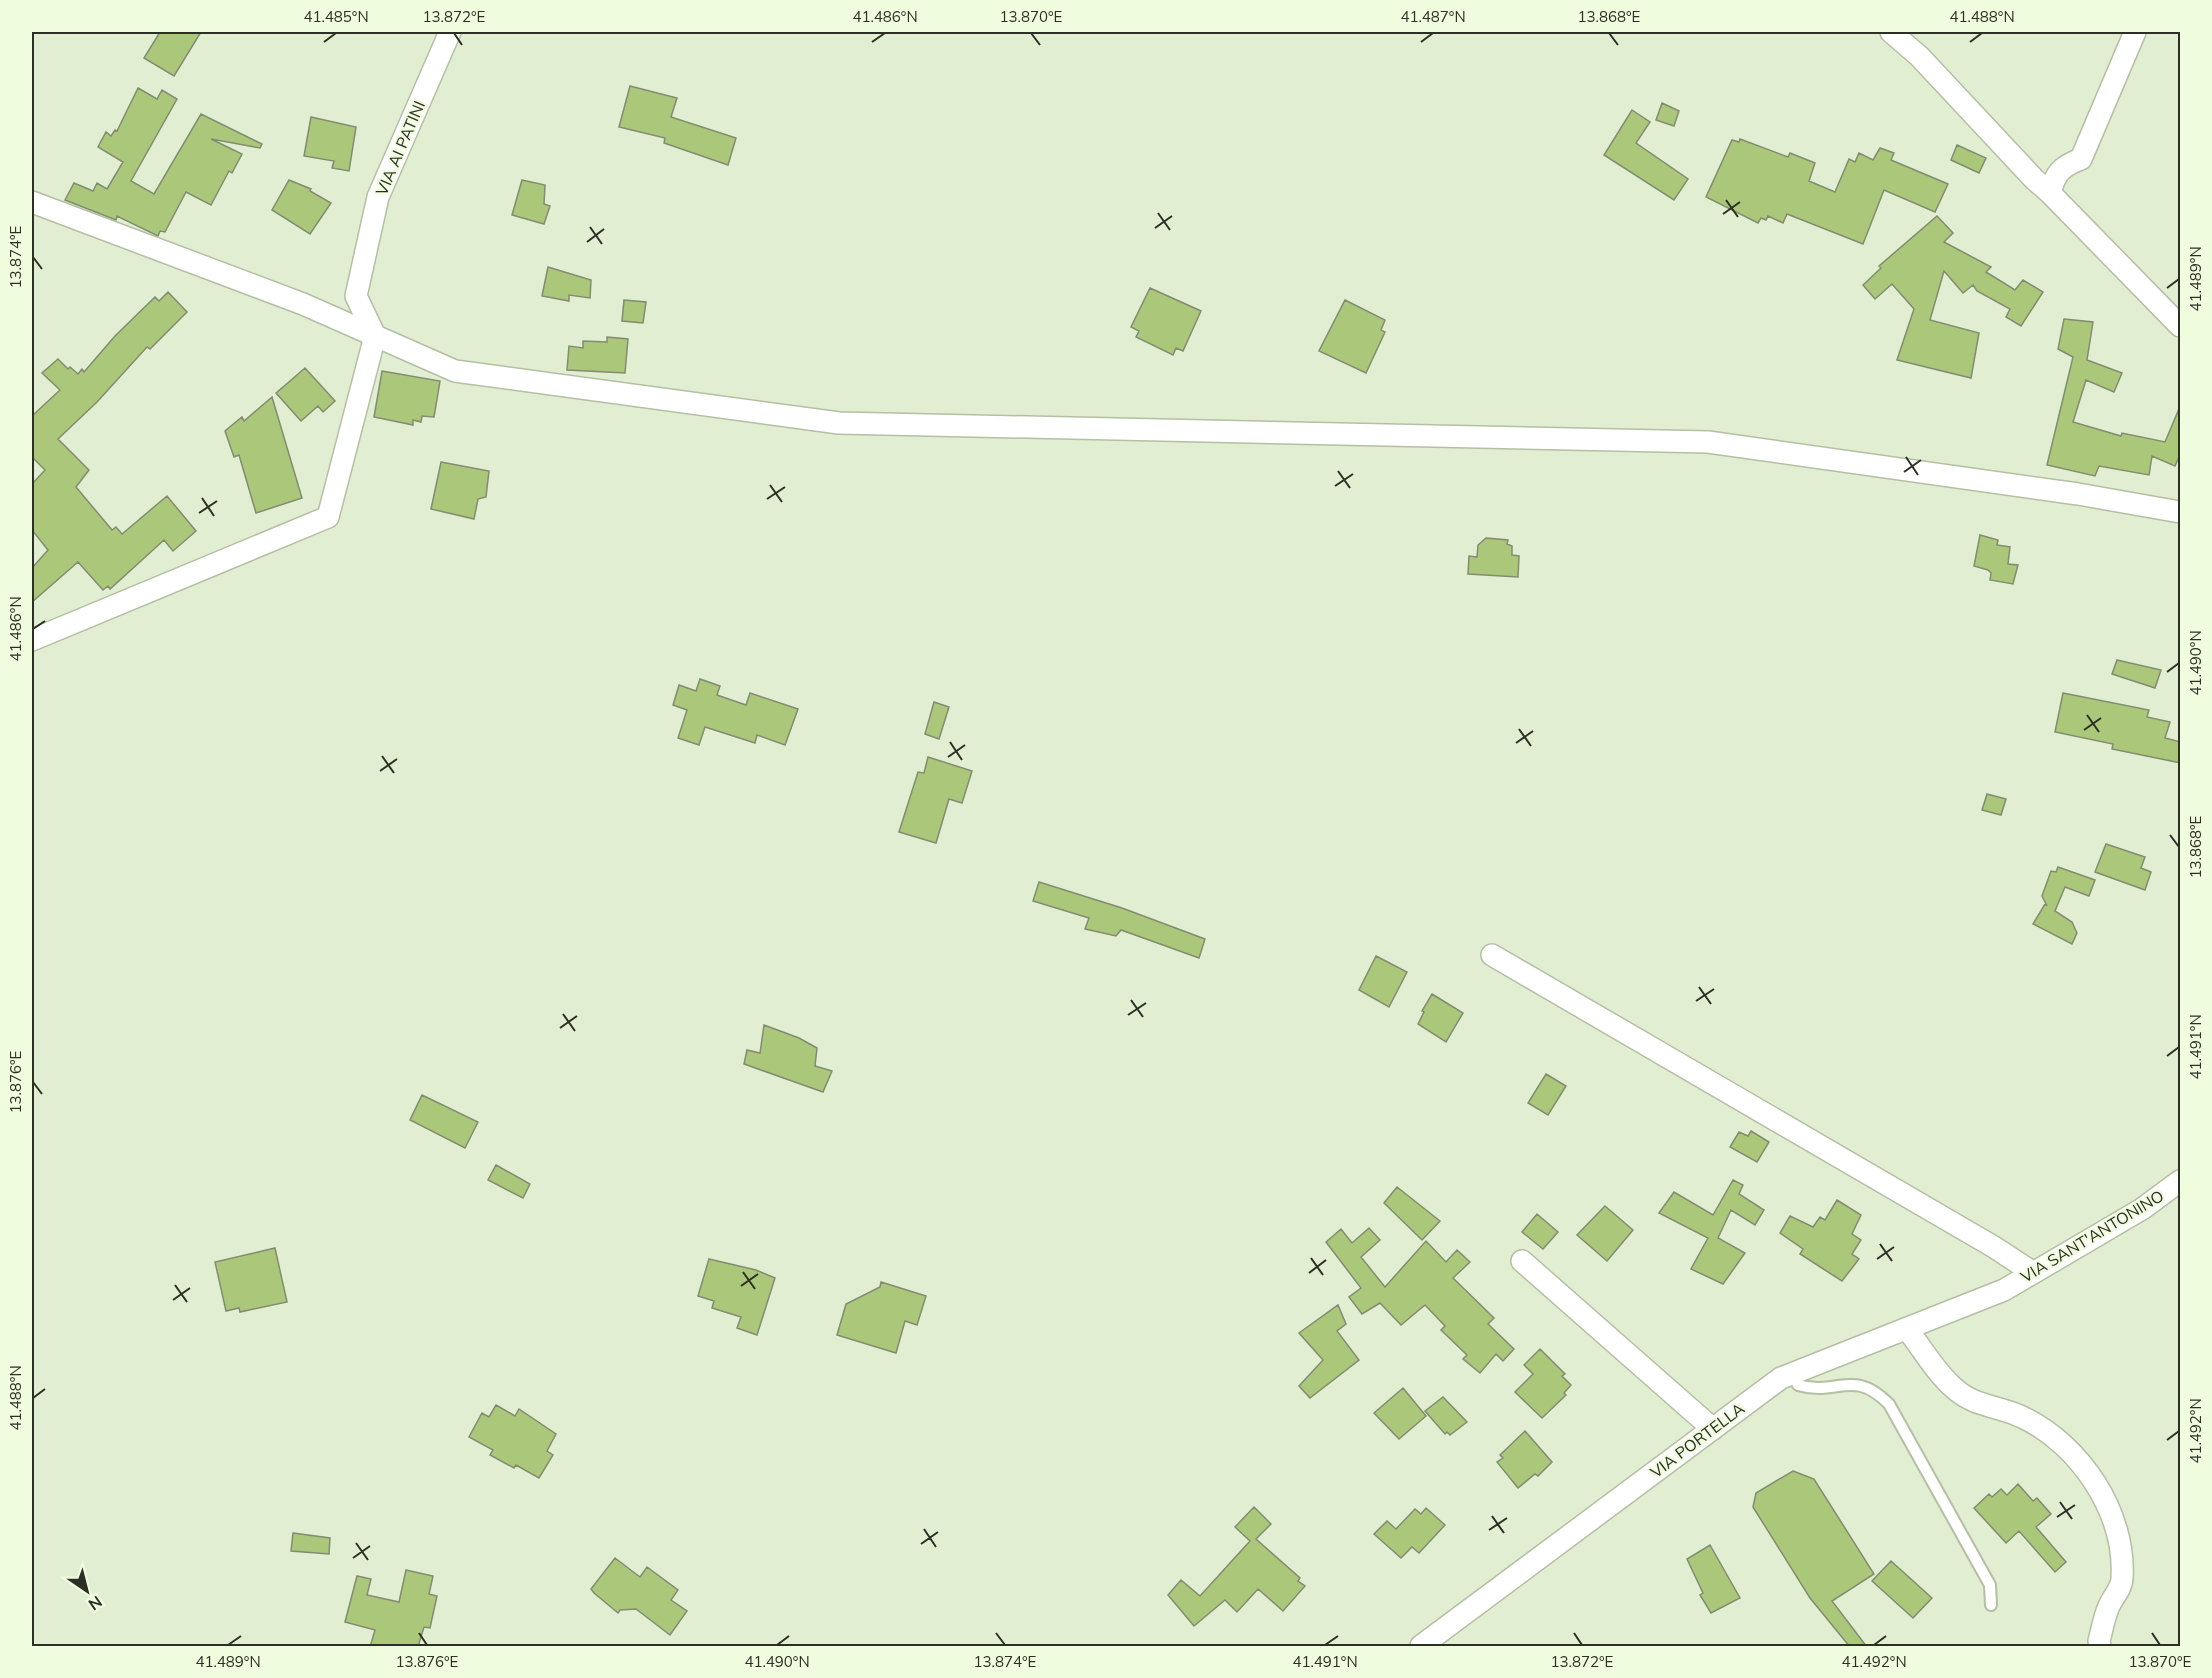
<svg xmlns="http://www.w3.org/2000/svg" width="2212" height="1678" font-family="Mulish,sans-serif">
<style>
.building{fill:#abc77a;stroke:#828c71;stroke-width:1.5}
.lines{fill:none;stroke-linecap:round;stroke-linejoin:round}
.service-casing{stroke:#b4bfa3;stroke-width:14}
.minor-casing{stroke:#b4bfa3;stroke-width:24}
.service{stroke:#fff;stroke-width:10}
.minor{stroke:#fff;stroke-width:21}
.ticks{fill:none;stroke:#2b2f24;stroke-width:2}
.labels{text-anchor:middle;stroke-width:4.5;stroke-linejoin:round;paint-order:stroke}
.street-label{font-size:16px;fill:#2b2f24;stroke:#f0fcde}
.neatline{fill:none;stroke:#2b2f24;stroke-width:2}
.ticks-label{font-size:15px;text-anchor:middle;fill:#2b2f24}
</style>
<rect width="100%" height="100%" fill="#e2eed1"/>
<!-- building -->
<path class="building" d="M160,32H201L174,76L144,58Z
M630,86L677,98L671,117L736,138L728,165L664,143L665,138L619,127Z
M138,88L157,99L162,90L177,99L131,181L154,194L201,114L262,144L260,148L211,139L242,154L232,173L229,171L211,205L186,192L165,232L160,231L158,236L117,216L116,220L65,200L74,183L93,191L97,183L107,189L123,162L98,147L106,132L111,136L115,130L117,131Z
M1662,103L1679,111L1674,126L1656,120Z
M1632,110L1650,122L1636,143L1688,179L1674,200L1604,155Z
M311,117L356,127L349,171L332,168L334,161L304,156Z
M1740,139L1788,157L1790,153L1815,163L1809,181L1835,192L1849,159L1855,162L1859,153L1873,160L1880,148L1894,153L1891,160L1948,184L1935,212L1884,190L1863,244L1787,214L1783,223L1768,216L1766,220L1761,218L1758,223L1706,197L1732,140L1739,142Z
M1957,145L1986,158L1979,173L1951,160Z
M289,180L311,189L310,191L331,203L310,234L272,210Z
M522,180L545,185L544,204L550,206L544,224L512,215Z
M1937,216L1953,233L1944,242L1991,267L1986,272L2015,290L2023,280L2043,292L2021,326L2006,317L2010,309L1977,291L1973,285L1963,293L1944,271L1930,320L1979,333L1971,378L1897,360L1914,309L1892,284L1875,299L1863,285L1881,268L1879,266Z
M548,267L591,280L590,298L569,295V301L542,296Z
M1150,288L1201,311L1183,351L1176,348L1173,355L1136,337L1139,331L1131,327Z
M168,292L187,312L150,349L147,347L97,402L58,439L89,470L76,487L112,530L116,527L122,534L167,496L196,531L173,551L164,540L110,589L108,586L103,590L78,562L32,602V568L48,550L32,530V484L45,470L32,457V416L60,390L42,373L58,359L68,369L70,367L78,374L82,369L84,372L115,336L155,297L159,301Z
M624,300L646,302L643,323L622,321Z
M1345,300L1385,320L1381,330L1385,332L1366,373L1319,351Z
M2064,319L2093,322L2087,360L2122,373L2114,392L2086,380L2073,422L2121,436L2122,433L2165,442L2181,404V452L2175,466L2152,456L2149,475L2099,466L2095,476L2047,465L2073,357L2058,349Z
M607,337L628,339L625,373L567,370L569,346L583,348V341L607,342Z
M305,368L335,401L323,412L318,406L301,421L276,393Z
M382,371L440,381L434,417L422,416L421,422L413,420V425L374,417Z
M272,397L302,498L256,513L239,455L234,457L225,431L242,417L244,421Z
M441,462L489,471L486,497L478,499L474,519L431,509Z
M1980,535L1998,540L1997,545L2010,547L2008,564L2018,565L2013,584L1990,580L1991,573L1988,570L1974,566Z
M1486,538L1508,540L1507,544L1512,546V555L1519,556L1518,577L1468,574L1469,556L1477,557L1478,545Z
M2117,660L2161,670L2155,688L2112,674Z
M700,679L720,686L717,695L746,705L750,693L798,709L785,745L757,735L755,743L705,727L699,745L678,738L687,710L673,705L679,685L696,691Z
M2063,693L2149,710L2147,717L2170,722L2165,738L2181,742V763L2112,749L2113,744L2055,732Z
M934,702L949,707L939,739L925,734Z
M928,757L972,771L962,803L949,799L936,843L899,832L918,772L924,773Z
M1987,794L2006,799L2001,815L1982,810Z
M2106,844L2145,857L2141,868L2151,872L2145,890L2095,872Z
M2058,867L2095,880L2089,896L2065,887L2055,911L2072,922L2077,933L2072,944L2033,924L2045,904L2047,906L2042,896L2051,871L2056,872Z
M1039,882L1122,908L1205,939L1199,958L1121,930L1116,936L1085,929L1089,918L1033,901Z
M1376,956L1407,972L1389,1007L1359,990Z
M1432,994L1463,1013L1446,1042L1418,1024L1424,1012L1422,1011Z
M764,1025L799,1038L817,1048L815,1066L832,1071L823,1092L744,1064L747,1050L760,1053Z
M1546,1074L1566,1086L1548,1115L1528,1103Z
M422,1095L478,1122L465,1148L410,1120Z
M1751,1131L1769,1142L1757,1162L1730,1147L1739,1132L1748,1136Z
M496,1165L530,1184L523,1198L488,1180Z
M1733,1180L1743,1185L1739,1194L1764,1210L1755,1225L1731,1210L1718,1238L1745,1253L1723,1284L1691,1269L1708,1238L1659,1213L1674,1192L1713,1215Z
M1397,1187L1440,1221L1422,1240L1384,1203Z
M1837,1200L1861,1215L1852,1234L1861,1240L1852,1254L1859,1259L1842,1281L1800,1254L1803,1249L1780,1233L1790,1216L1813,1227L1820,1217L1825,1220Z
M1605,1206L1633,1230L1607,1261L1577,1235Z
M1537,1214L1558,1232L1543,1249L1522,1232Z
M1369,1228L1380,1240L1361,1257L1385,1287L1426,1241L1446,1262L1457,1250L1470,1262L1453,1278L1494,1318L1488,1324L1514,1349L1503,1361L1496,1354L1480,1373L1463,1359L1467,1355L1441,1330L1445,1326L1425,1305L1401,1325L1380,1303L1362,1314L1349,1297L1361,1288L1326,1242L1341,1229L1352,1243Z
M275,1248L287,1302L240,1312L239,1308L226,1311L215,1262Z
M709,1259L756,1270L775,1278L757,1335L737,1328L741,1317L712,1308L714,1301L698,1296Z
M881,1282L926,1296L917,1325L905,1321L896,1353L837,1335L846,1304L880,1287Z
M1338,1305L1346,1324L1337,1331L1359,1360L1310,1398L1299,1386L1323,1360L1299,1333Z
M1540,1349L1565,1374L1562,1376L1571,1385L1564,1393L1566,1395L1542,1418L1515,1392L1533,1374L1524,1365Z
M1403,1388L1426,1416L1399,1439L1374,1413Z
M1443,1397L1467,1422L1450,1435L1447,1432L1445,1434L1425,1411Z
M496,1405L515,1416L519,1409L556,1434L547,1451L553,1455L539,1478L516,1465L514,1468L490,1455L493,1450L469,1437L482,1413L489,1417Z
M1525,1431L1552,1462L1538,1476L1535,1474L1518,1488L1497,1462L1503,1458L1500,1455Z
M1793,1471L1814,1479L1874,1574L1832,1601L1867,1647H1850L1810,1598L1753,1507L1756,1493Z
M2018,1484L2033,1501L2037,1498L2051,1514L2036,1527L2066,1562L2055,1572L2019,1531L2006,1543L1974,1508L1989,1494L1992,1497L2001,1489L2007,1495Z
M1254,1507L1271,1524L1256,1539L1300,1578L1298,1581L1305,1586L1283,1611L1258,1589L1237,1612L1225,1600L1194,1626L1168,1595L1181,1580L1200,1596L1250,1541L1235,1527Z
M1426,1508L1445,1525L1419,1553L1412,1547L1401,1558L1374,1534L1387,1521L1396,1529L1415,1509L1421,1514Z
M293,1533L330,1538L329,1554L291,1551Z
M1710,1545L1740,1598L1711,1613L1700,1595L1703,1593L1687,1559Z
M615,1558L640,1577L647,1567L678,1590L671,1600L687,1611L670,1635L636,1609L620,1610L618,1613L594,1593L591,1589Z
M1891,1561L1932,1598L1913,1618L1872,1581Z
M406,1570L433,1576L429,1594L437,1596L430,1628L424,1627L418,1647H370L375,1630L345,1622L357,1576L371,1579L367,1595L399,1602Z"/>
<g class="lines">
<defs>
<path id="service" d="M1792,1373L1798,1385C1838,1397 1852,1367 1889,1404L1990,1585L1991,1605"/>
<path id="minor" d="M1891,32L1919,56L2035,180L2050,193
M2135,32L2081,159C2062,166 2055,173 2050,193L2180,326
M32,202L303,304L455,371L839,423L1708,442L2078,494L2180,512
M32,640L328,517L375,336L356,296L378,197L450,32
M1492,955L1994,1247L2032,1272
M1522,1261L1713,1429
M1907,1329C1922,1348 1936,1373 1955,1389C1975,1407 2000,1406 2022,1417C2080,1444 2126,1513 2122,1578C2122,1588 2113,1597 2109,1606C2104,1617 2102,1630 2099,1641L2100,1646
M1421,1646L1781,1378L2004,1290L2142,1209L2180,1181"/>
</defs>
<!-- service casing -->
<use href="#service" class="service-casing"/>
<!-- minor casing -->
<use href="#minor" class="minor-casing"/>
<!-- service -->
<use href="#service" class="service"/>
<!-- minor -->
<use href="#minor" class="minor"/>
</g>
<!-- ticks -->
<path class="ticks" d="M454,33L462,45M1031,33L1040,45M1609,33L1618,45M324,42L336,33M872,42L885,33M1421,42L1433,33M1970,42L1982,33M1726,200L1738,217M1158,213L1170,230M1723,214L1740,202M590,227L602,244M1155,228L1172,216M587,242L604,229M33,257L42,269M2167,288L2179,279M1906,457L1918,475M1338,471L1350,488M1904,472L1921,460M770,485L782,502M1335,486L1353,474M202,498L214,516M767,499L785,487M199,513L217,501M33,629L45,621M2167,672L2179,663M2087,715L2099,732M1519,729L1531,746M2084,730L2101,718M950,742L962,760M1516,743L1533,731M382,756L394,773M948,757L965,745M380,771L397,759M2170,835L2179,847M1699,987L1711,1004M1131,1000L1143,1017M1696,1001L1714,989M563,1014L575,1031M1128,1015L1146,1003M560,1028L577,1016M2167,1056L2179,1047M33,1082L42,1094M1880,1244L1892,1261M1311,1258L1323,1275M1877,1259L1894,1247M743,1272L755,1289M1309,1273L1326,1260M175,1285L187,1302M741,1286L758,1274M173,1300L190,1288M33,1398L45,1389M2167,1440L2179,1431M2060,1502L2072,1519M1492,1516L1504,1533M2057,1517L2075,1505M924,1529L936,1547M1489,1530L1507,1518M356,1543L368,1560M921,1544L938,1532M353,1558L370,1546M419,1633L427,1645M996,1633L1005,1645M1574,1633L1582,1645M2152,1633L2160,1645M228,1645L241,1636M777,1645L789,1636M1325,1645L1338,1636M1874,1645L1886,1636"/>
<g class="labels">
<!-- street labels -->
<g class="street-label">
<text transform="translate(400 148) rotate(-67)" y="6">VIA AI PATINI</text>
<text transform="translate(2092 1236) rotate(-31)" y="6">VIA SANT'ANTONINO</text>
<text transform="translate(1697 1440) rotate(-37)" y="6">VIA PORTELLA</text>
</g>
</g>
<!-- border -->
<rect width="2212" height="1678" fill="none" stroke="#f0fcde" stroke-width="66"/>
<!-- north arrow -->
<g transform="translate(87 1591) rotate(145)" stroke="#f0fcde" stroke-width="4.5" paint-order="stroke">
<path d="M0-4.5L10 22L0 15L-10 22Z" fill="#2b2f24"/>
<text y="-9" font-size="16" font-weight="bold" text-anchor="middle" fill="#2b2f24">N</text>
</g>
<rect x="33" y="33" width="2146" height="1612" class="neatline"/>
<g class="ticks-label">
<text x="336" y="22">41.485°N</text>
<text x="454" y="22">13.872°E</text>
<text x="885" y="22">41.486°N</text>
<text x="1031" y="22">13.870°E</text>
<text x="1433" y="22">41.487°N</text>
<text x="1609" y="22">13.868°E</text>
<text x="1982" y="22">41.488°N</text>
<text transform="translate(16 257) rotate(-90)" y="5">13.874°E</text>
<text transform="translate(2196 279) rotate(-90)" y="5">41.489°N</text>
<text transform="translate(16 629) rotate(-90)" y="5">41.486°N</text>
<text transform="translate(2196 663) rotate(-90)" y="5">41.490°N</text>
<text transform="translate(2196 847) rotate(-90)" y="5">13.868°E</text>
<text transform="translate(2196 1047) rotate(-90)" y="5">41.491°N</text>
<text transform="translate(16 1082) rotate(-90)" y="5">13.876°E</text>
<text transform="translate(16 1398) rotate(-90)" y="5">41.488°N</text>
<text transform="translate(2196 1431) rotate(-90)" y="5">41.492°N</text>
<text x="228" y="1667">41.489°N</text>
<text x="427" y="1667">13.876°E</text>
<text x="777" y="1667">41.490°N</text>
<text x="1005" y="1667">13.874°E</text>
<text x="1325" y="1667">41.491°N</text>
<text x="1582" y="1667">13.872°E</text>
<text x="1874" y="1667">41.492°N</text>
<text x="2160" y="1667">13.870°E</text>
</g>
</svg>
